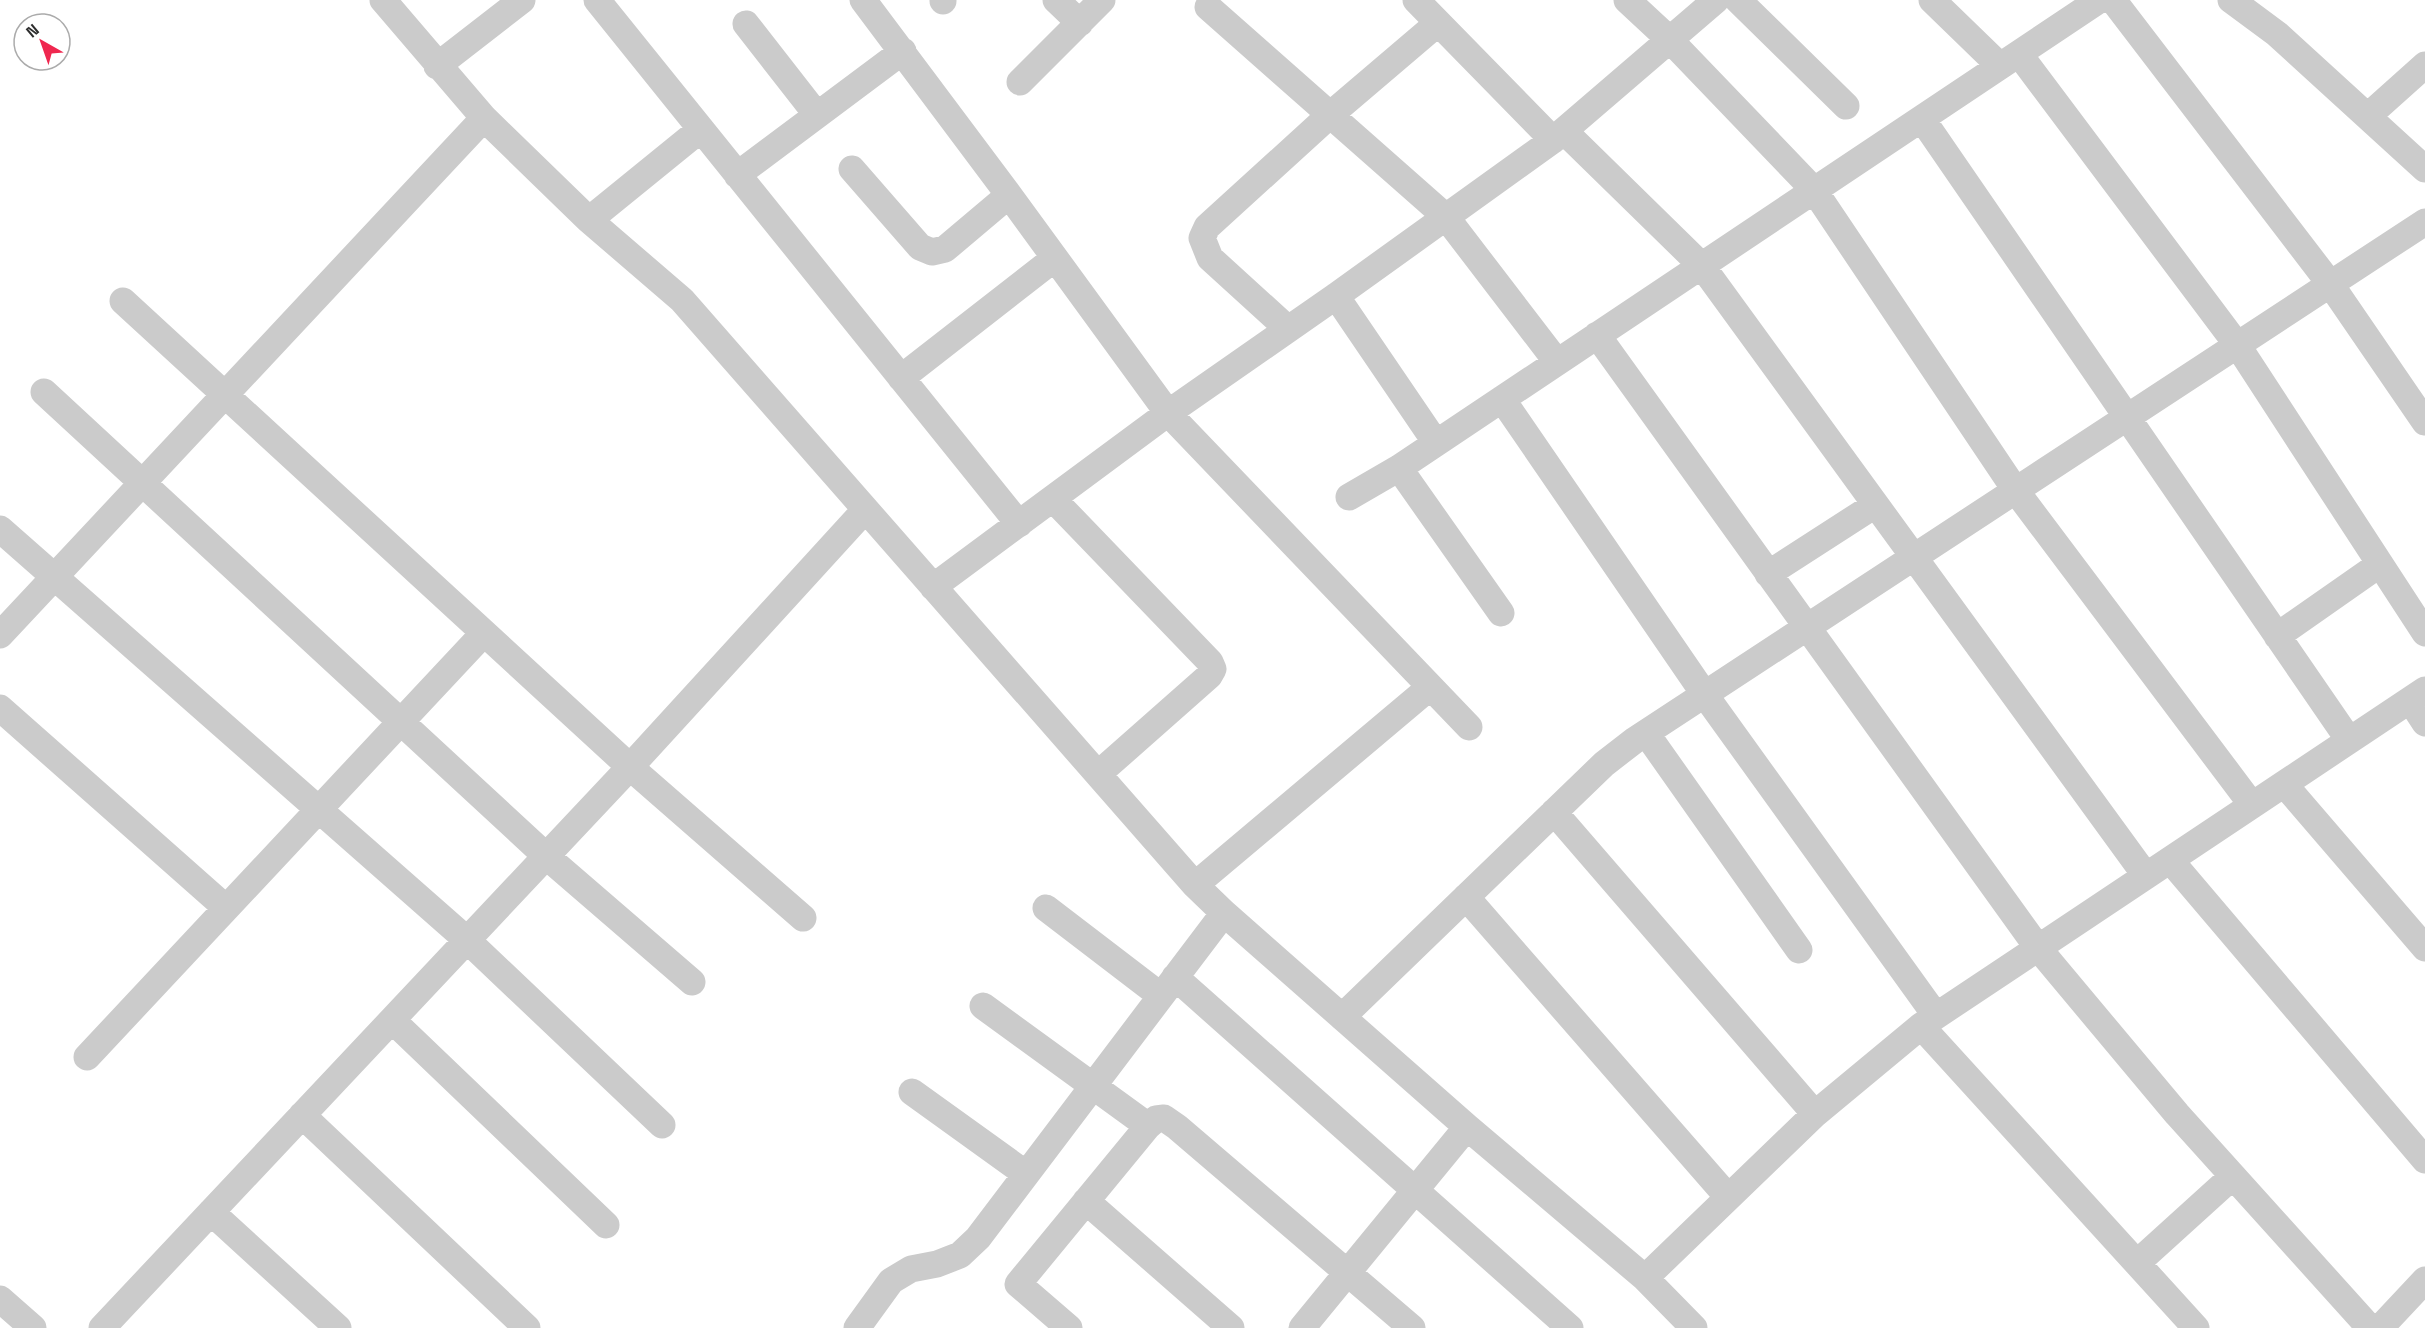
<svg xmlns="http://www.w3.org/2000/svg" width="2425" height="1328" font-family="'Space Grotesk',sans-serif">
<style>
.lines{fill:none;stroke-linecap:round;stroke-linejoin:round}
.minor{stroke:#cbcbcb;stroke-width:27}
</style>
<rect width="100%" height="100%" fill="#fff"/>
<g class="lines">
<!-- minor -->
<path class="minor" d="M383,0L484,118L589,220L682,300L1195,885L1224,913L1467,1127L1645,1278L1694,1328
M597,0L1019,524
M863,0L1009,195L1168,413L1469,727
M1056,0L1080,23
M1416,0L1553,140
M1627,0L1670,40L1814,190L2016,491L2252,805
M1738,0L1846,106
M1932,0L2000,66
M2113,0L2331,285L2425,422
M2231,0L2277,34L2425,169
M943,1V0
M1208,7L1446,217L1557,362
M746,24L817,115
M2019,54L2238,346L2425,633
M437,66L522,0
M1020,82L1102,0
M2368,116L2425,65
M1922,119L2349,740
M1564,131L1702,266L2146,876
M852,169L920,247L932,252L945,249L1009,195
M737,175L903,51
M589,220L701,129
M1336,296L1436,443
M123,301L630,767L803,918
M1288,329L1210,258L1202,238L1207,227L1330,115L1438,23
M1597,335L2038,948L2177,1114L2370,1328
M901,378L1055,258
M44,392L546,856L692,982
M1502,399L1705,695L1936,1016
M1399,468L1501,613
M1349,497L1399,468L2099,0
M1053,499L1210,662L1213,669L1209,676L1098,774
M0,529L467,940L662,1125
M1768,574L1875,505
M933,587L1168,413L1336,296L1553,140L1716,0
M0,635L484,118
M2277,636L2380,564
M2410,700L2425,723
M0,708L226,908
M1646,733L1799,950
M2284,784L2425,948
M1554,812L1815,1114
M2170,860L2425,1160
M1195,885L1429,688
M1466,897L1728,1197
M1046,908L1161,996
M1175,977L1570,1328
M983,1006L1148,1126
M1342,1017L1604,764L1635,740L2425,222
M392,1020L606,1225
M1921,1026L2196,1328
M87,1057L484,633
M912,1092L1026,1174
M302,1115L527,1328
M1086,1201L1231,1328
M211,1212L338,1328
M2137,1263L2233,1176
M1645,1278L1815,1114L1921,1026L2425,690
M0,1299L33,1328
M102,1328L630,767L865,510
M857,1328L891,1281L911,1269L937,1264L960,1255L978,1238L1224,913
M1069,1328L1018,1284L1148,1126L1156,1119L1164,1118L1177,1127L1412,1328
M1302,1328L1467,1127
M2380,1328L2425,1280"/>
</g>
<!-- north arrow -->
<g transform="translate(42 42) rotate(320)"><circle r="28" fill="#ffffff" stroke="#ababab" stroke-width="1.5"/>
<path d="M0-4.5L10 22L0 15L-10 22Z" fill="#ef274f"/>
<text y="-9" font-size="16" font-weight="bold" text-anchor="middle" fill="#2e2e2e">N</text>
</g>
</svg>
